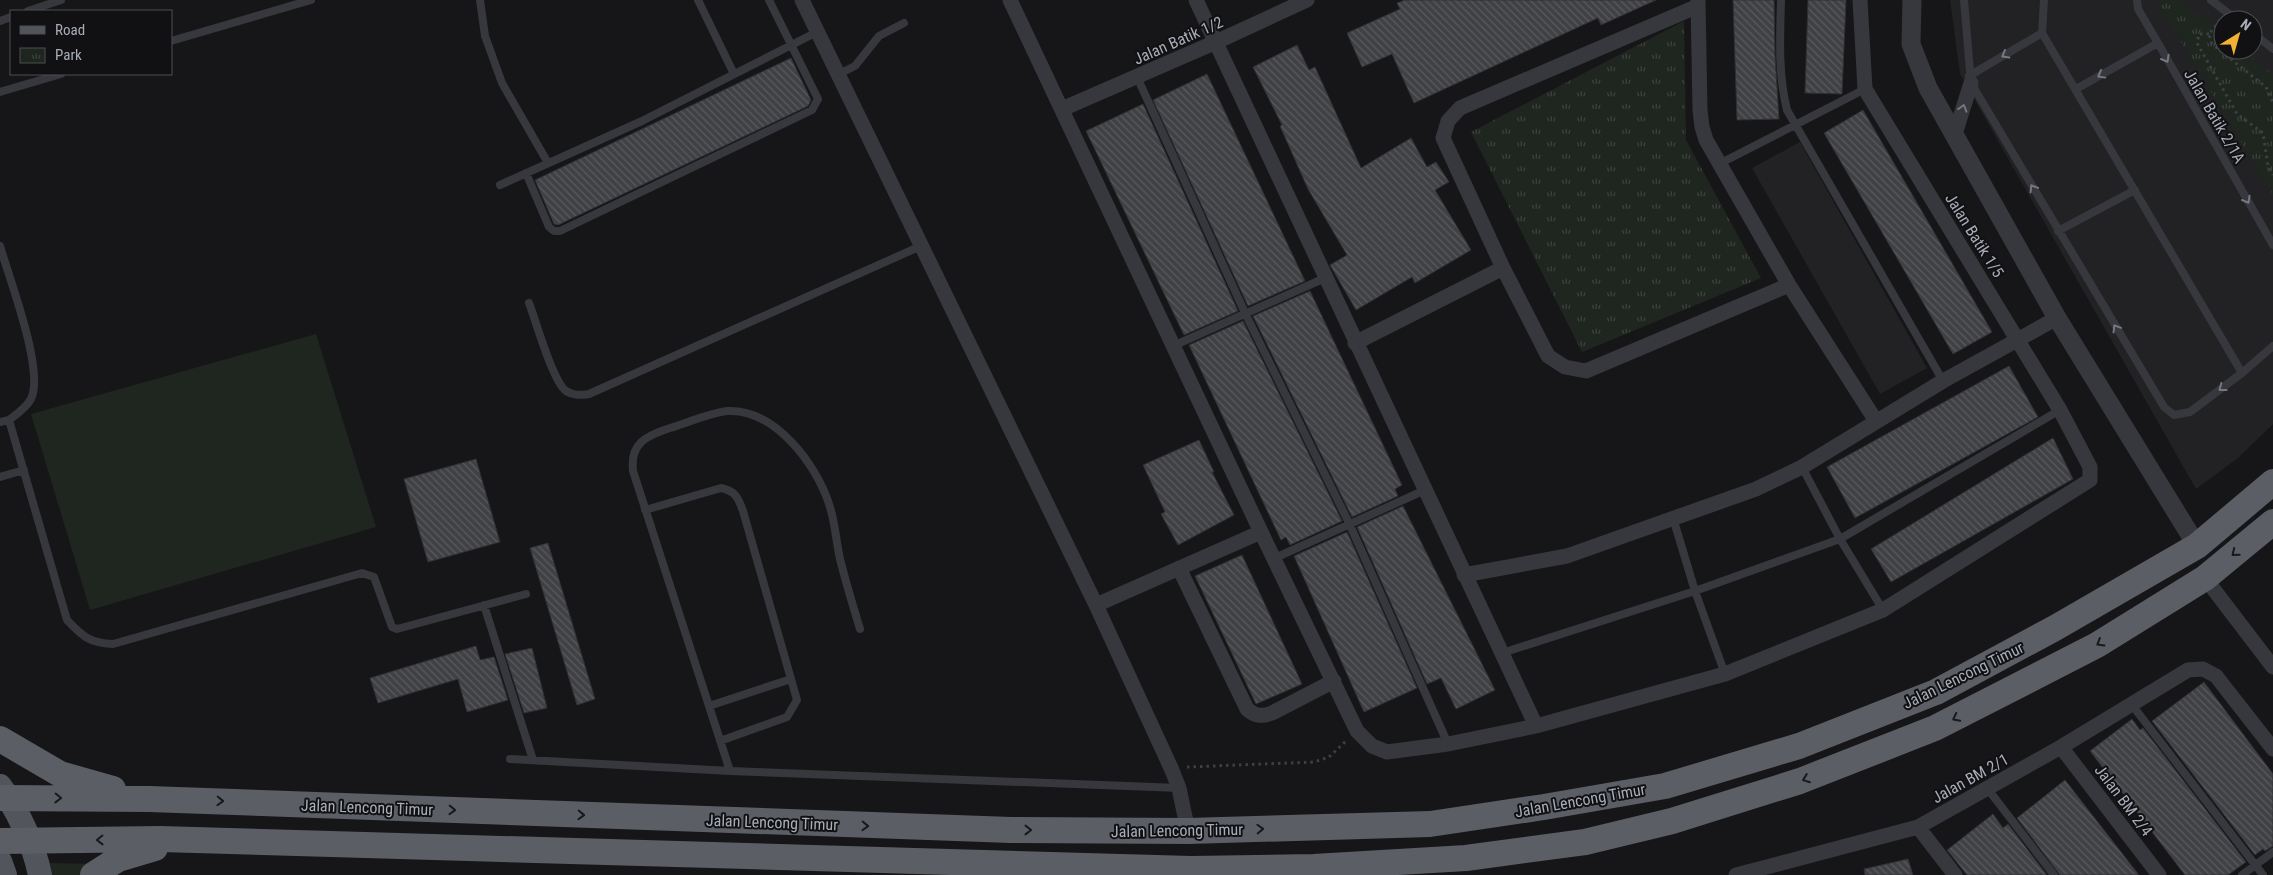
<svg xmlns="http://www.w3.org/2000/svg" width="2273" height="875" font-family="'Roboto Condensed',sans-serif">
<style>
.built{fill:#222225;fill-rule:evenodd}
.grass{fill:#1e261f}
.park{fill:url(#park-tufts)}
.building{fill:url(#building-back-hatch);stroke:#303034}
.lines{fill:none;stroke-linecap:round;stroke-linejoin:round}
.path{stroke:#3d3f44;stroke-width:3;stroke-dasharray:2.5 4;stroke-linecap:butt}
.service{stroke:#37383d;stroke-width:8}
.minor{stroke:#37383d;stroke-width:15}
.tertiary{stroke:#37383d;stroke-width:19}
.primary{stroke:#53555c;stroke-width:24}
.trunk{stroke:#5b5e65;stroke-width:26}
.oneway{stroke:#757881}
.oneway2{stroke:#18191b}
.labels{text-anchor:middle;stroke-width:4;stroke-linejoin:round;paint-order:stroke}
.street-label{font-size:16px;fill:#a8adb8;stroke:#111113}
</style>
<defs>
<pattern id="park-tufts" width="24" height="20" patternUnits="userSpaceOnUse" patternTransform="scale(1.25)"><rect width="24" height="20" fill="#1e261f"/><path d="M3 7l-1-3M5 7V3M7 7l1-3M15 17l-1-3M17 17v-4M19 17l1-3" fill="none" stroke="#3c433d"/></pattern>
<pattern id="building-back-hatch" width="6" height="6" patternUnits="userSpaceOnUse" patternTransform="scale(1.25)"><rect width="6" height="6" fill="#404145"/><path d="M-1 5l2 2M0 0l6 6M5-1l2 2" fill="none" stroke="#595a5e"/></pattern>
</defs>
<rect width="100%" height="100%" fill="#161618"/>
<!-- built -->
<path class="built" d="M1950,0H2273V424L2238,458L2196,489L1960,74ZM2223,20H2253V50H2223Z
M1800,142L1927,368L1880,394L1752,168Z"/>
<!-- grass -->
<path class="grass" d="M316,334L376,527L90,610L31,414Z
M49,863L95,864L81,875H50Z"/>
<!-- park -->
<path class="park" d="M2156,0H2180L2223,34V50H2243L2273,74V195Z
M1684,21L1686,140L1761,278L1582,352L1471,132Z"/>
<!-- building -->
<path class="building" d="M1405,0H1656L1601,25L1598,18L1414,103L1392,54L1362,67L1347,33L1400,9L1397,3Z
M1733,0H1774L1775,56L1779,119L1737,120Z
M1808,0H1846L1842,94L1805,93Z
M1297,45L1309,70L1315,67L1361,168L1411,138L1427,167L1436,162L1449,182L1435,190L1471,250L1415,283L1412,277L1356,310L1330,265L1347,255L1308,189L1280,126L1282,125L1253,67Z
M791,58L811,100L808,106L558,225L554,224L535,180Z
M1207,74L1305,281L1248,306L1153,100Z
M1143,104L1238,311L1184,335L1086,131Z
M1863,110L1992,332L1953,354L1824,133Z
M1310,291L1402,485L1395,489L1398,496L1352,517L1253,316Z
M1243,321L1342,521L1290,545L1286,537L1281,540L1189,345Z
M2009,366L2038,417L1855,518L1827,467Z
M2053,438L2073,479L1891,582L1871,549Z
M1199,440L1214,472H1212L1234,515L1178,545L1161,514L1165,512L1143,465Z
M476,459L500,542L428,562L404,479Z
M1403,506L1495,690L1456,709L1441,678L1427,684L1357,527Z
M1347,532L1417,688L1364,712L1294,556Z
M548,543L595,699L577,705L530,548Z
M1242,555L1302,684L1256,704L1195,576Z
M476,646L480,660L494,657L508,700L467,712L458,679L378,703L370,678Z
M532,648L547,708L524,713L505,654Z
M2204,682L2273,774V846L2265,851L2263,849L2255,855L2152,721Z
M2132,719L2140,730L2143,728L2246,862L2228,875H2185L2090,751Z
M2065,780L2139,875H2060L2017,818Z
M1993,814L2003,828L2008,824L2047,875H1967L1947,850Z
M1908,859L1913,875H1865L1864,869Z"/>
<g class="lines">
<!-- path -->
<path class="path" d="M2220,20L2209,34L2212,44L2266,87L2273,103
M2209,34H2199L2197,43L2237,114L2263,133L2268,166L2273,175
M1187,767L1314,762L1329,757L1346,741"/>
<!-- service -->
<path class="service" d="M480,0L485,36L502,83L548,163
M698,0L734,74
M1781,0C1780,37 1778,74 1787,110L1943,381
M1964,0L1971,83L2164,407L2174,415L2190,412L2242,373L2273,346
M2044,0L2042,33L2242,373
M2137,0L2138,9L2158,43L2273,245
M2211,0L2237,20
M28,11L61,0
M0,21L11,17
M2253,33L2273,49
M171,41L311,0
M839,74L855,66L879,36L904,23
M1969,76L2042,33
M1137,77L1246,315L1349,523L1448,744
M2076,89L2158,43
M0,92L61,74
M1719,164L1865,89
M526,173L549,227L554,231H560L812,110L818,99L769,0
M500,185L642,121L817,32
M2058,231L2135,190
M0,246C9,278 45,371 31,399C26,408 17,414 9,420
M529,303C536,321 553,382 566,391C574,396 580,395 589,394L921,246
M1173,346L1325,278
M0,422L9,420L67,620C83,637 90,643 113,644L362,573L374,577L392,627L397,629L526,594
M1802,467L1840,539L1883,610
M0,477L24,470
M645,510L721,488C735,491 738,497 743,511L797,700L787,717L720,741
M1673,518L1695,591L1725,674
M1275,558L1425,490
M484,605L533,760
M1502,653L1695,591L1840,539L2060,410
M2132,705L2263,875
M709,706L791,679
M510,759L730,771L1179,788
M730,771L633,471C630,444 645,436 670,428C687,423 712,412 728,411C775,409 816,464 829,504C835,521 836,541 840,559C846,583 853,606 860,629
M1987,788L2054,875
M2242,875L2273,852"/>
<!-- minor -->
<path class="minor" d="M802,0L1096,605L1171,768L1179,788L1188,831
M1010,0L1261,532L1357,731L1372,746L1387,752L1448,744L1536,726L1725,674L1883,610L2090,480V467L2060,410L1865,89L1860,0
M1196,0L1536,726
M1698,0L1700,110L1702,127L1706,140L1789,285L1876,421
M1698,6L1460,108L1448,121L1443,138L1503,268L1548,356L1565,367L1586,371L1789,285
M1062,109L1216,42L1307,0
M1955,134L1971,83
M1355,343L1503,268
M1179,568L1247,709C1255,716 1261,717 1272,713L1334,681
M1464,575L1567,556L1756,489L1802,467L1943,381L2057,318
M2205,578L2273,667
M1096,605L1261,532
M2061,747L2159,875
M1918,827L1955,875
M1736,875L1918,827L2061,747L2188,670L2203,669L2216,676L2273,749"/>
<!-- tertiary -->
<path class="tertiary" d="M1912,0L1911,44L1928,88L2057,318L2197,546"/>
<!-- primary -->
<path class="primary" d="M0,786C18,810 34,845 40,875
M0,861L5,875"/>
<!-- trunk -->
<path class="trunk" d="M0,739L60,774L113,789
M0,798L149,799L1011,830L1188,831L1430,824L1544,807L1665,786L1799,746L1936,692L2055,628L2197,546L2273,482
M0,841L160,839L1191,869L1314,867L1466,858L1585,842L1672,821L1800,781L1935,728L2097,645L2205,578L2273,522
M93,875L118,859L155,848"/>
</g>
<!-- one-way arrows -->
<defs><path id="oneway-chevron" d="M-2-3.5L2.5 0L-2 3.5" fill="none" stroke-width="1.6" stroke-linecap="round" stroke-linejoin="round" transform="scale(1.25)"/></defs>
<g class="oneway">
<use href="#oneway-chevron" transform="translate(2005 55) rotate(150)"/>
<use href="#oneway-chevron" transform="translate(2166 59) rotate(60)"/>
<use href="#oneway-chevron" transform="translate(2101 75) rotate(151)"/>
<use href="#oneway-chevron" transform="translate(1963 108) rotate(-73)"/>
<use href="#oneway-chevron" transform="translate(2033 188) rotate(-121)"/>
<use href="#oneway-chevron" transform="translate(2247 200) rotate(60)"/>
<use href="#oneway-chevron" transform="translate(2116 328) rotate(-121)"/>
<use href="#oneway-chevron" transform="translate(2222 388) rotate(143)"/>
</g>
<g class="oneway2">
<use href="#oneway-chevron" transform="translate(2235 553) rotate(141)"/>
<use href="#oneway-chevron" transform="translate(2100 643) rotate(149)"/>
<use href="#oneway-chevron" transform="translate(1956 718) rotate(153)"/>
<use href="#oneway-chevron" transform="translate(1806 779) rotate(159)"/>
<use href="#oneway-chevron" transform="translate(58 798) rotate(1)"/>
<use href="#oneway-chevron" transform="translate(220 801) rotate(2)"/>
<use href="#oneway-chevron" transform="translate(452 810) rotate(2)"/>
<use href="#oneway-chevron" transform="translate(581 815) rotate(2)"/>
<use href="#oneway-chevron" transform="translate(865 826) rotate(2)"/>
<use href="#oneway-chevron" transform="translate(1260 829) rotate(-2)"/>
<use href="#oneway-chevron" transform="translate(1028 830)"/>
<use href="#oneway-chevron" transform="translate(100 840) rotate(179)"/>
</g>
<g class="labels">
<!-- street labels -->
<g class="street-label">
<text transform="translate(1178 40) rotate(-24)" y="6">Jalan Batik 1/2</text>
<text transform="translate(2215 116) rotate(60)" y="6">Jalan Batik 2/1A</text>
<text transform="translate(1975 235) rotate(58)" y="6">Jalan Batik 1/5</text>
<text transform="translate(1963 675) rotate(-26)" y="6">Jalan Lencong Timur</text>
<text transform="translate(1970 778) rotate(-29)" y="6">Jalan BM 2/1</text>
<text transform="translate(1580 800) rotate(-10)" y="6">Jalan Lencong Timur</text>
<text transform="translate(2124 800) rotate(53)" y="6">Jalan BM 2/4</text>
<text transform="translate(367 807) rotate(2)" y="6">Jalan Lencong Timur</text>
<text transform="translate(772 822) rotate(2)" y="6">Jalan Lencong Timur</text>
<text transform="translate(1177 830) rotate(-1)" y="6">Jalan Lencong Timur</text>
</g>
</g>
<!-- legend -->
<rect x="10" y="10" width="162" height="65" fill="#111113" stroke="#4d4f55"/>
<rect x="20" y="26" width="25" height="8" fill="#53555c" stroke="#4d4f55"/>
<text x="55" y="35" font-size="15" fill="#a8adb8">Road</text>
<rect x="20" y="48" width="25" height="15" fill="url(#park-tufts)" stroke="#4d4f55"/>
<text x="55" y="60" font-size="15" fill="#a8adb8">Park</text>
<!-- north arrow -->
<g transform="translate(2238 35) rotate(37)"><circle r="24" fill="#111113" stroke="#4d4f55"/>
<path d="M0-4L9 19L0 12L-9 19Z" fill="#f2b134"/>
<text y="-8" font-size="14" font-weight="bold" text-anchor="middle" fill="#a8adb8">N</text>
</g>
</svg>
